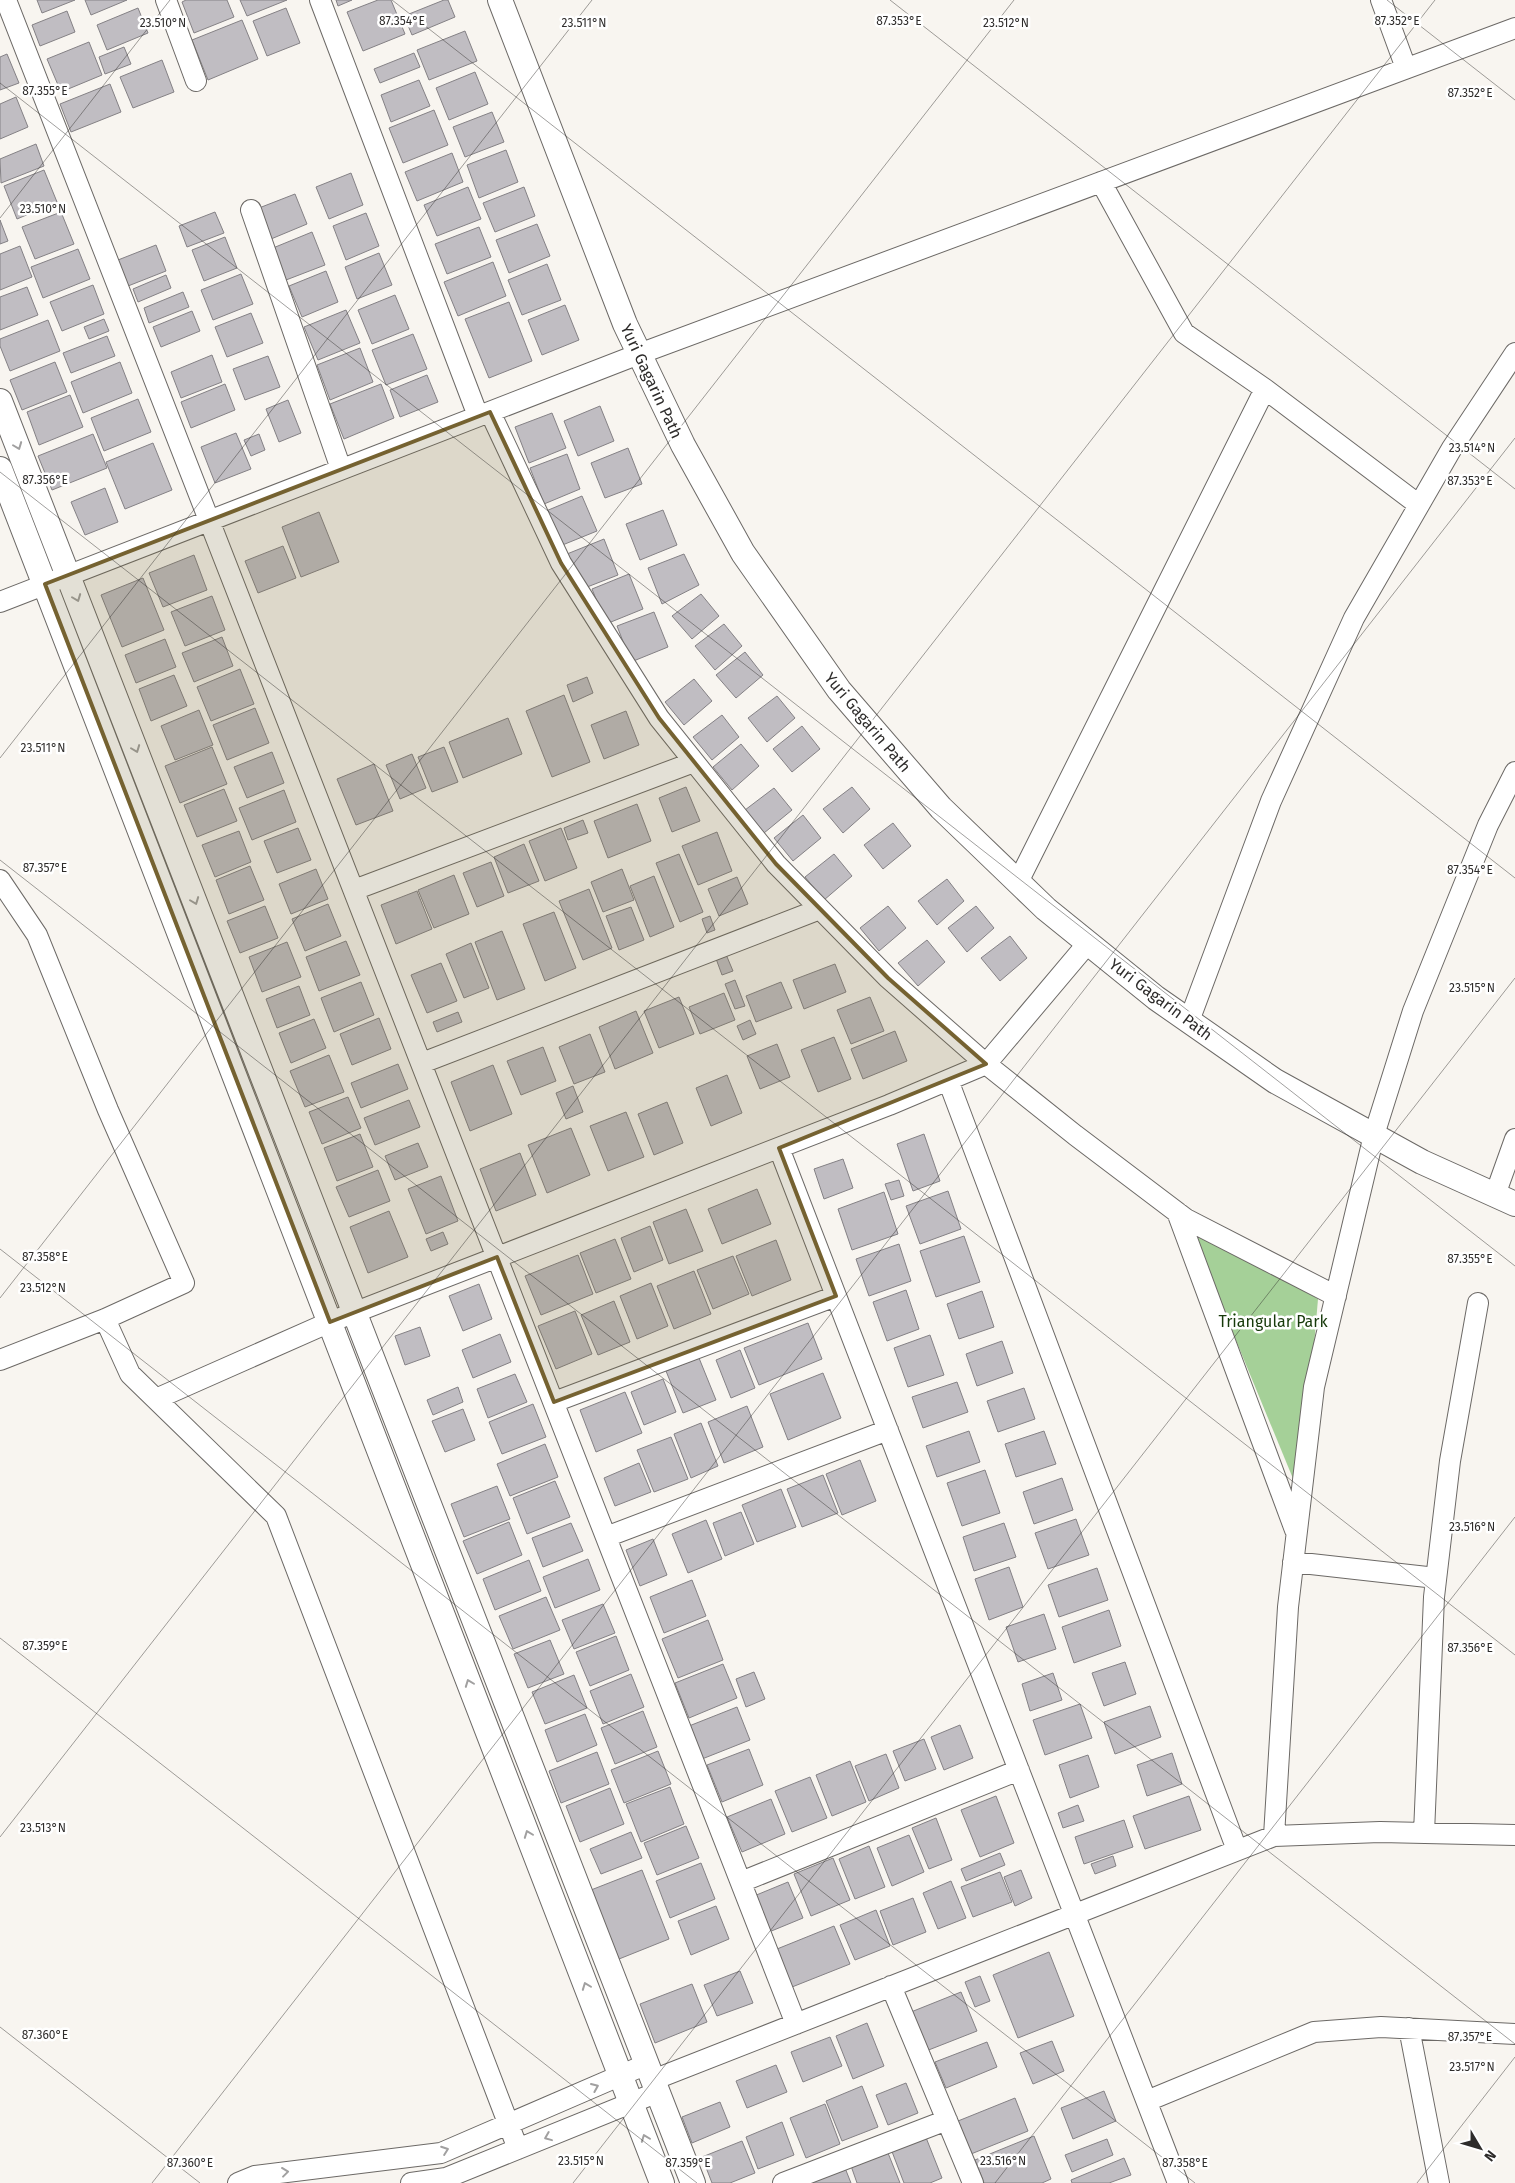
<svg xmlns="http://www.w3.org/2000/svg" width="1515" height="2183" font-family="'Fira Sans',sans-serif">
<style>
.green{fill:#a5d098}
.building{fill:#c0bdc2;stroke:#848185}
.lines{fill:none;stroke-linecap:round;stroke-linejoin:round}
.minor-casing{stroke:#6c6966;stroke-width:22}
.tertiary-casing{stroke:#6c6966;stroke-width:26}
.minor{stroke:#fff;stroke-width:20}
.tertiary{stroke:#fff;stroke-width:24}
.oneway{stroke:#a1a0a0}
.marked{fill:#756231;fill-opacity:0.2;stroke:#756231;stroke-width:4;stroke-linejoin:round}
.ticks{fill:none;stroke:#2e2c2b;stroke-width:1;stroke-opacity:0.45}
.labels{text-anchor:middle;stroke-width:5;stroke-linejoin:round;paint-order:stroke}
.street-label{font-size:16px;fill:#2e2c2b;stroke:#fff}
.park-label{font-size:16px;fill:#173a0b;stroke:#fff}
.ticks-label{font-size:12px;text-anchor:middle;fill:#2e2c2b;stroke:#fff;stroke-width:5;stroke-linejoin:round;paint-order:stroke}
</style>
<rect width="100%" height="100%" fill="#f8f5f0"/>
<!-- green -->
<path class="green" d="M1186,1219L1318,1299L1301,1498Z"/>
<!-- building -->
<path class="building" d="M37,0H75L42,13Z
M85,0H127L91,15Z
M186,0H227L234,17L194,33L182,2Z
M240,0H287L247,16Z
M336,0H352L338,6Z
M378,0H391L405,34L363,51L347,12Z
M444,0H448L455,17L412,35L404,16Z
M138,8L148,33L107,50L97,25Z
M286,8L300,43L267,56L253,21Z
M67,11L75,32L40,46L32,25Z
M242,20L258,59L208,80L192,40Z
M465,31L477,61L429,80L417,50Z
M89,42L102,75L61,92L47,59Z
M124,47L131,64L105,74L99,57Z
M414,53L420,67L380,83L374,69Z
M7,54L19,83L0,90V57Z
M162,60L174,92L133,108L120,77Z
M475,72L488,104L449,120L436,88Z
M419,80L430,106L391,122L381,95Z
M110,84L121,112L71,132L60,104Z
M16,97L28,127L0,139V104Z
M434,110L448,145L403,163L389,128Z
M492,112L504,142L465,157L453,127Z
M36,144L44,166L1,183L0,159Z
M506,150L518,182L479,198L467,165Z
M452,153L463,182L417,201L405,172Z
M44,170L57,202L17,219L4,186Z
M351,173L363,205L329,219L316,187Z
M468,187L481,219L437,236L424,205Z
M524,187L535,216L495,232L483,203Z
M295,194L307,224L271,239L259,208Z
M61,212L74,244L35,259L22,227Z
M215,212L224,233L187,247L179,226Z
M366,213L379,246L346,260L333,226Z
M0,220L8,241L0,244Z
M537,224L550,256L509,273L496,240Z
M479,227L491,257L447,274L435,244Z
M312,232L325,265L286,280L273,248Z
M225,237L237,268L204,281L192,250Z
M156,245L166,271L128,286L118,260Z
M20,246L32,277L0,290V254Z
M78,249L90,279L43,298L31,267Z
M379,253L392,285L357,299L345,267Z
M493,262L506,296L458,316L444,282Z
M547,264L561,300L522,315L508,280Z
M326,271L338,302L302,317L289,286Z
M241,274L253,304L213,320L201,290Z
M166,275L171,288L138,302L133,289Z
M93,285L104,314L62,331L50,302Z
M27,287L38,315L0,330V297Z
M183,292L189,307L149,323L144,308Z
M395,295L409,329L372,344L358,310Z
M509,302L532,361L489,378L465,319Z
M565,305L579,340L542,355L528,320Z
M346,310L360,343L318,360L304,327Z
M192,311L200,331L161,347L153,327Z
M251,313L263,343L227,357L215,327Z
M104,319L109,331L89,339L84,327Z
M48,320L60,351L10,371L0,346V339Z
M413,334L427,369L386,385L372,350Z
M107,336L115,356L71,373L63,353Z
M360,348L373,382L330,400L317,365Z
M212,355L222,382L181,398L171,372Z
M268,356L280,387L245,400L233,369Z
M55,362L67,392L22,410L10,380Z
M120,362L132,393L83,413L71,382Z
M427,375L438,402L400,417L390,390Z
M225,384L235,410L191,428L181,402Z
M381,384L394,418L344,439L330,404Z
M70,395L83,427L39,445L27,412Z
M138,399L151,432L104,451L91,418Z
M288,400L301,433L279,442L266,409Z
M600,406L614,441L578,456L564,421Z
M552,413L566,448L529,463L515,427Z
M236,433L251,469L215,483L201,447Z
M93,434L107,468L52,490L38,456Z
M259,434L265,450L251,456L244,440Z
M153,443L172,490L125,509L106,462Z
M628,448L642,484L605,498L591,463Z
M567,454L580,489L544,504L530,468Z
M105,488L118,522L85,535L71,502Z
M582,496L597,531L560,546L546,511Z
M663,510L677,545L640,560L626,524Z
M319,512L339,562L301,577L282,527Z
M604,539L618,575L582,589L567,554Z
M283,546L296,578L258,593L245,561Z
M684,554L699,585L662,604L648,568Z
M194,555L207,590L163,607L149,573Z
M629,574L643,609L606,624L592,589Z
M143,578L164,630L122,647L101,595Z
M701,594L719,616L692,639L672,616Z
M212,596L225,630L185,646L171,612Z
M654,612L668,647L631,662L617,626Z
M724,624L742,646L715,670L695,646Z
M222,637L233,666L194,682L182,653Z
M165,639L176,667L136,683L125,655Z
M745,652L763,675L736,698L716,675Z
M240,669L254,704L211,721L197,687Z
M174,675L187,706L151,721L139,689Z
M587,677L593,693L573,702L567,685Z
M694,679L712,701L684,725L665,702Z
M564,695L590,762L552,777L526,711Z
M777,696L795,718L767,742L748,718Z
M255,708L269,743L227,760L213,725Z
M199,710L213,745L175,760L161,726Z
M626,711L639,745L604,759L591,725Z
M722,715L739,737L712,760L693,737Z
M508,718L522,754L463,778L449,742Z
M802,726L820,749L792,772L773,749Z
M741,744L759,766L732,790L713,767Z
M212,747L227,784L180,803L165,766Z
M444,747L458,782L432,792L418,757Z
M272,752L284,783L247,798L234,767Z
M412,754L426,788L400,799L386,765Z
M374,764L393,811L356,825L337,779Z
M686,787L700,821L672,832L659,798Z
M852,787L870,809L843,833L823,809Z
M774,788L792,810L764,833L745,810Z
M224,789L237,821L197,837L184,805Z
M284,790L296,822L252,840L239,808Z
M637,804L651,841L608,858L594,821Z
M803,815L821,838L793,861L774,838Z
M583,820L588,833L568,840L564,828Z
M893,823L911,846L883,869L864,845Z
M298,828L311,860L277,873L264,841Z
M561,828L577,868L545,881L529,841Z
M239,831L251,862L215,877L202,845Z
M717,832L732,871L698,885L682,846Z
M524,844L539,881L508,893L494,857Z
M679,854L703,912L680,922L656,863Z
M834,854L852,876L824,900L805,877Z
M491,862L504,896L477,907L463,873Z
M250,866L264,900L229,914L216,880Z
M316,869L328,899L291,914L279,884Z
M622,869L634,900L603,912L591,882Z
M454,875L469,914L434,928L418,890Z
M654,876L674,927L650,937L630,886Z
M737,877L748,904L719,916L708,889Z
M947,879L964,901L937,925L918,901Z
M589,889L612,948L583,960L559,901Z
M417,891L432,929L396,944L381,905Z
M328,904L341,936L305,951L292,919Z
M265,906L278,938L240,953L227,921Z
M888,906L906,928L879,951L860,928Z
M976,906L994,928L967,952L948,928Z
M631,907L644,940L619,950L606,916Z
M554,912L576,968L545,981L523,924Z
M710,916L715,930L707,933L702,919Z
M502,931L525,989L497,1000L475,942Z
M1010,936L1027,958L1000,981L981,958Z
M927,940L945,962L918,986L898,963Z
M346,941L360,975L319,991L306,957Z
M287,942L301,977L262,992L249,957Z
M471,943L489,988L464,998L446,954Z
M725,952L733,971L722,975L715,956Z
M441,963L457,1001L427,1013L411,975Z
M835,964L846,992L804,1009L793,980Z
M735,980L745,1006L735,1009L725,984Z
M361,982L374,1015L334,1032L321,998Z
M781,982L792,1008L756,1022L746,996Z
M299,986L310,1015L277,1028L266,999Z
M724,993L735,1020L700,1034L689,1007Z
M679,997L694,1034L659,1048L644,1011Z
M870,997L884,1031L851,1044L837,1010Z
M636,1011L653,1053L615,1069L599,1027Z
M458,1012L462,1022L437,1032L433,1022Z
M379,1018L391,1049L352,1065L340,1034Z
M314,1019L326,1048L291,1063L279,1033Z
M750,1020L756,1034L743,1040L737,1026Z
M895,1031L907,1061L863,1079L851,1049Z
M590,1034L605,1072L574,1084L559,1047Z
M834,1037L851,1079L818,1092L801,1050Z
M777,1044L790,1077L760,1089L747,1056Z
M543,1047L556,1081L521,1095L507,1061Z
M329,1055L344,1092L305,1107L290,1071Z
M398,1064L408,1089L361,1108L351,1083Z
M493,1065L512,1114L470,1131L451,1082Z
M727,1075L742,1113L711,1126L696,1088Z
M573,1086L583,1112L566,1119L556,1093Z
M348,1097L361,1128L322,1144L309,1112Z
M409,1100L420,1127L375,1145L364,1118Z
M667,1102L683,1143L654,1155L638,1114Z
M626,1112L644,1157L608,1171L590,1126Z
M571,1128L590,1175L547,1193L528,1145Z
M360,1134L373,1167L337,1181L324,1148Z
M924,1134L940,1181L913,1191L897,1144Z
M418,1143L428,1167L395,1180L385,1156Z
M520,1153L536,1195L496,1211L480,1169Z
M843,1159L853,1188L824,1199L814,1169Z
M378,1170L390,1201L349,1217L336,1187Z
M441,1176L458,1221L426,1234L408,1189Z
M899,1180L904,1196L891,1200L885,1184Z
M757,1189L771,1224L722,1244L708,1209Z
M948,1191L961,1229L920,1244L906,1206Z
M884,1192L898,1234L852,1250L838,1209Z
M686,1209L703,1251L669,1264L653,1222Z
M389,1211L408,1257L368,1273L350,1227Z
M650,1226L663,1260L634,1272L621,1238Z
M443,1232L448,1244L431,1251L426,1239Z
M964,1236L980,1282L936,1297L920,1251Z
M615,1239L631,1279L596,1293L580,1253Z
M776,1240L791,1280L752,1296L736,1256Z
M899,1244L911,1281L869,1296L856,1259Z
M578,1255L593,1294L541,1315L525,1276Z
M733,1256L749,1294L713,1309L697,1270Z
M694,1271L711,1314L674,1329L657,1286Z
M651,1283L668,1326L637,1339L620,1296Z
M479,1284L492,1319L463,1331L449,1296Z
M906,1290L919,1329L887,1341L873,1302Z
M982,1291L994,1327L959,1339L947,1304Z
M614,1301L630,1342L598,1355L581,1315Z
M575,1311L592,1354L556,1369L538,1326Z
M808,1323L822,1359L759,1385L744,1348Z
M420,1327L430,1356L405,1365L395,1336Z
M500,1334L511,1362L473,1378L462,1350Z
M930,1335L944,1375L908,1387L894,1348Z
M1002,1341L1013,1373L977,1386L966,1354Z
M740,1350L755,1388L731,1398L716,1360Z
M699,1358L716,1400L683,1413L666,1371Z
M823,1373L841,1418L788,1440L770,1394Z
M515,1374L527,1402L488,1418L477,1389Z
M663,1379L676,1412L644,1425L631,1392Z
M957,1382L968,1412L923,1428L912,1397Z
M458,1387L463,1402L433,1415L427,1400Z
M1024,1388L1035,1419L998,1432L987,1401Z
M625,1392L642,1433L596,1452L580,1410Z
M533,1404L546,1437L502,1454L489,1422Z
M747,1406L763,1447L724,1463L708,1422Z
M463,1409L475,1440L445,1452L432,1421Z
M701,1423L718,1466L691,1478L674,1434Z
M969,1431L980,1462L937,1477L926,1446Z
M1044,1431L1056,1464L1016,1477L1005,1444Z
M671,1437L688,1479L654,1492L637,1450Z
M545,1444L558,1477L510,1496L497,1464Z
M860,1460L876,1501L842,1515L826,1474Z
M639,1463L651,1492L615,1506L604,1478Z
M985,1470L1000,1513L962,1526L947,1483Z
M823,1475L838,1513L802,1527L787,1489Z
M1062,1478L1073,1510L1034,1524L1023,1492Z
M555,1481L570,1517L527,1534L513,1498Z
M497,1486L510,1519L464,1537L451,1504Z
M781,1489L796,1527L757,1542L742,1505Z
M741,1512L754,1544L725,1556L713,1523Z
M1076,1519L1089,1555L1048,1569L1035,1533Z
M706,1520L722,1559L688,1573L672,1534Z
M509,1522L522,1555L477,1574L463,1541Z
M571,1523L583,1551L543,1567L532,1538Z
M1004,1523L1016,1557L974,1571L963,1537Z
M653,1539L667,1575L640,1586L626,1550Z
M588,1559L600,1590L555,1608L543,1577Z
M529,1560L541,1591L495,1610L483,1579Z
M1009,1567L1023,1607L989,1620L975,1579Z
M1097,1568L1108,1600L1059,1617L1048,1585Z
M692,1580L706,1616L664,1633L650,1597Z
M546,1597L560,1630L513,1649L499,1616Z
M603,1604L615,1633L574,1649L562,1620Z
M1109,1610L1121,1646L1074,1663L1062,1627Z
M1044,1614L1056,1649L1018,1662L1006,1627Z
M708,1620L723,1660L678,1678L662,1639Z
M616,1636L629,1670L590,1686L576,1652Z
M550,1640L564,1674L528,1688L514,1654Z
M1125,1662L1136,1694L1104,1706L1092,1673Z
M723,1664L737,1698L689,1718L675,1683Z
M754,1672L765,1699L746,1707L736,1679Z
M1053,1673L1062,1700L1030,1711L1022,1684Z
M631,1674L644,1707L603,1724L590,1691Z
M574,1675L587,1708L545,1724L532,1692Z
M1080,1704L1092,1738L1045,1755L1033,1720Z
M1150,1706L1161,1737L1115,1754L1104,1722Z
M737,1707L750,1740L702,1759L689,1726Z
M643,1711L657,1747L615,1764L601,1728Z
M585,1714L597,1745L557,1762L545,1730Z
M960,1725L973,1758L944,1770L931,1737Z
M924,1739L936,1769L905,1781L893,1751Z
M749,1749L763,1785L722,1802L707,1765Z
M658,1751L671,1784L624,1803L611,1770Z
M597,1752L609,1784L561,1803L549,1771Z
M1172,1753L1182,1784L1147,1796L1137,1765Z
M886,1754L899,1788L869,1801L855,1766Z
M1088,1755L1099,1787L1070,1798L1059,1765Z
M850,1761L866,1802L832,1816L816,1775Z
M810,1777L827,1818L792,1832L775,1791Z
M670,1787L684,1824L641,1842L626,1804Z
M610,1788L624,1824L580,1842L566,1806Z
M996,1796L1014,1843L980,1857L961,1810Z
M1189,1796L1201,1830L1145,1849L1133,1816Z
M771,1799L785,1834L742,1852L727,1817Z
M1078,1805L1084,1821L1063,1828L1058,1813Z
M936,1818L952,1860L929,1869L912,1828Z
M1124,1820L1133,1847L1084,1864L1075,1837Z
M686,1826L699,1858L657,1875L644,1843Z
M631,1832L642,1858L601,1874L590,1849Z
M909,1835L924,1872L892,1886L877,1848Z
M869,1846L885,1887L855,1899L839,1859Z
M1000,1853L1005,1865L966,1881L961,1869Z
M1113,1856L1116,1866L1095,1874L1091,1864Z
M833,1858L850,1900L811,1916L794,1874Z
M701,1863L715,1899L670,1918L656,1881Z
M642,1870L669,1939L619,1959L591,1890Z
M1021,1870L1032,1898L1015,1906L1004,1877Z
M1000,1872L1012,1902L973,1917L961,1887Z
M951,1881L966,1918L938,1929L923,1893Z
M788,1882L803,1918L769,1932L754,1896Z
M913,1898L926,1932L893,1945L880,1911Z
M716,1906L729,1939L691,1955L678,1921Z
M876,1910L890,1946L855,1960L840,1925Z
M834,1926L850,1964L792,1987L777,1949Z
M1049,1952L1074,2016L1018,2038L993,1975Z
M740,1971L753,2003L717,2016L704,1985Z
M980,1976L990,2001L975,2007L965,1982Z
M692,1984L707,2022L655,2043L640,2004Z
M961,1992L977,2031L926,2051L911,2012Z
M867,2023L884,2066L853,2079L836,2036Z
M830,2037L842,2066L803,2082L791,2052Z
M1052,2041L1064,2071L1033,2084L1020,2053Z
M987,2042L997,2067L946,2088L935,2062Z
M776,2065L787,2092L747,2108L736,2081Z
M906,2083L918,2113L888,2125L876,2095Z
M862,2086L878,2127L842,2141L826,2101Z
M1104,2091L1116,2121L1073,2139L1061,2108Z
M1015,2098L1028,2131L971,2154L958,2121Z
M720,2102L730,2127L692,2143L682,2117Z
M825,2104L840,2144L806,2158L790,2118Z
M782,2122L794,2155L758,2169L746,2137Z
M925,2135L942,2178L930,2183H904L891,2149Z
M1034,2136L1051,2179L1042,2183H984L975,2160Z
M1107,2139L1113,2155L1072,2172L1065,2155Z
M742,2141L755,2173L730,2183H712L702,2157Z
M886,2148L900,2183H857L850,2163Z
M1124,2158L1131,2175L1109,2183H1072L1071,2180Z
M845,2168L851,2183H809Z"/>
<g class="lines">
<defs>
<path id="minor" d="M6,0L796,2024
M166,0L196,81
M320,0L478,416
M1381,0L1406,68
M1101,182L1184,333L1265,389L1419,505
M251,210L341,469
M490,412L561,563L659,718L776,864L888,978L986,1064L1075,1135L1186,1219L1336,1296
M0,602L639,354L1515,28
M0,880L37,935L108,1110L184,1283L105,1319L0,1360
M1018,882L1265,389
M354,890L694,762
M1189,1021L1271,801L1354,618L1452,448L1515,353
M422,1063L820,909
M948,1080L1237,1850
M779,1148L1178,2183
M1495,1195L1515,1139
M1177,1212L1295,1530
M105,1319L130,1374L276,1516L518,2149
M156,1399L330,1322L889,1105L986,1064L1088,943
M554,1402L836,1296
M606,1537L888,1430
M1293,1562L1436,1578
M1424,1833L1434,1597L1450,1461L1478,1303
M1274,1836L1288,1607L1314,1387L1374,1135L1413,1011L1488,825L1515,772
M741,1882L1019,1770
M891,1986L973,2183
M1409,2028L1439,2183
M653,2080L1274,1836L1380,1832L1515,1835
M1147,2101L1314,2032L1381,2027L1515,2034
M238,2183L255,2176L441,2153L647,2064
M411,2183L446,2178L658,2092
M783,2183L947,2120"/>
<path id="tertiary" d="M500,0L625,324L683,445L743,553L839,690L941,808L1046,909L1156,998L1275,1081L1422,1162L1515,1204
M0,401L693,2183
M0,469L662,2183"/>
</defs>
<!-- minor casing -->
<use href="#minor" class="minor-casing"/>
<!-- tertiary casing -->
<use href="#tertiary" class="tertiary-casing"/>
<!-- minor -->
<use href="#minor" class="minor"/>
<!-- tertiary -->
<use href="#tertiary" class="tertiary"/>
</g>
<!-- one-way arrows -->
<defs><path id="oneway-chevron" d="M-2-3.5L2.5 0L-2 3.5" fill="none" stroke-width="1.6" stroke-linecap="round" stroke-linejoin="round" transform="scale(1.25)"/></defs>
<g class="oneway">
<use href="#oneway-chevron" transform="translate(18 446) rotate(69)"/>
<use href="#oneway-chevron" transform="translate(77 598) rotate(69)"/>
<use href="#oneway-chevron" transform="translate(136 749) rotate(69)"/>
<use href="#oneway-chevron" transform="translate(195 901) rotate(69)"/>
<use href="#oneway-chevron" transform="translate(469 1683) rotate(-111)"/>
<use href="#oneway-chevron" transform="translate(528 1834) rotate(-111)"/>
<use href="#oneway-chevron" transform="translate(586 1986) rotate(-111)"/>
<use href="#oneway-chevron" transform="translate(595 2087) rotate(-23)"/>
<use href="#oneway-chevron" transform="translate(548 2137) rotate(158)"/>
<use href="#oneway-chevron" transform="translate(645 2138) rotate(-111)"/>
<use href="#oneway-chevron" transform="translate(445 2150) rotate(-20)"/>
<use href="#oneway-chevron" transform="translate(285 2172) rotate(-7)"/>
</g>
<!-- marked area -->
<path class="marked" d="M490,412L561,563L659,718L776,864L888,978L986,1064L779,1148L836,1296L554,1402L497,1257L330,1322L45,584Z"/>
<!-- ticks -->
<path class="ticks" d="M392,0L1515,878M890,0L1515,489M1387,0L1515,100M0,83L1515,1266M0,218L170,0M0,472L1515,1655M0,758L592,0M0,860L1515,2044M0,1249L1195,2183M0,1298L1014,0M0,1638L697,2183M0,1837L1435,0M0,2027L200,2183M152,2183L1515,438M573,2183L1515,978M995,2183L1515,1517M1417,2183L1515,2057"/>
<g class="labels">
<!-- street labels -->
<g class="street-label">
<text transform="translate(652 381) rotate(65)" y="6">Yuri Gagarin Path</text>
<text transform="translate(868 722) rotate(50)" y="6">Yuri Gagarin Path</text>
<text transform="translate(1161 999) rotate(37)" y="6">Yuri Gagarin Path</text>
</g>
<!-- park labels -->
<g class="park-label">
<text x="1273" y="1327">Triangular Park</text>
</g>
</g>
<g class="ticks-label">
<text x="1397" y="25">87.352°E</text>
<text x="402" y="25">87.354°E</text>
<text x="899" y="25">87.353°E</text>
<text x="584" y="27">23.511°N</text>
<text x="1006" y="27">23.512°N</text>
<text x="163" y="27">23.510°N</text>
<text x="45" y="95">87.355°E</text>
<text x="1470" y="97">87.352°E</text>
<text x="43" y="213">23.510°N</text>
<text x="1472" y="452">23.514°N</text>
<text x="45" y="484">87.356°E</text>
<text x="1470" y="485">87.353°E</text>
<text x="43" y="752">23.511°N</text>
<text x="45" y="872">87.357°E</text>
<text x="1470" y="874">87.354°E</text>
<text x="1472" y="992">23.515°N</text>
<text x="45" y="1261">87.358°E</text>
<text x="1470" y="1263">87.355°E</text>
<text x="43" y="1292">23.512°N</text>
<text x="1472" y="1531">23.516°N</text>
<text x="45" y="1650">87.359°E</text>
<text x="1470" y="1652">87.356°E</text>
<text x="43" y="1832">23.513°N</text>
<text x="45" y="2039">87.360°E</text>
<text x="1470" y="2041">87.357°E</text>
<text x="1472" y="2071">23.517°N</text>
<text x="581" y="2165">23.515°N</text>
<text x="1003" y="2165">23.516°N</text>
<text x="190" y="2167">87.360°E</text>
<text x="688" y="2167">87.359°E</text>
<text x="1185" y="2167">87.358°E</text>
</g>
<!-- north arrow -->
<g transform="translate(1480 2148) rotate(128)" stroke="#ffffff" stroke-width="4" paint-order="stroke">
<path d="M0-4L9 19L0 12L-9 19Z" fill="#2e2c2b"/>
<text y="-8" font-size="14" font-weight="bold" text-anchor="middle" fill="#2e2c2b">N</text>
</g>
</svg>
